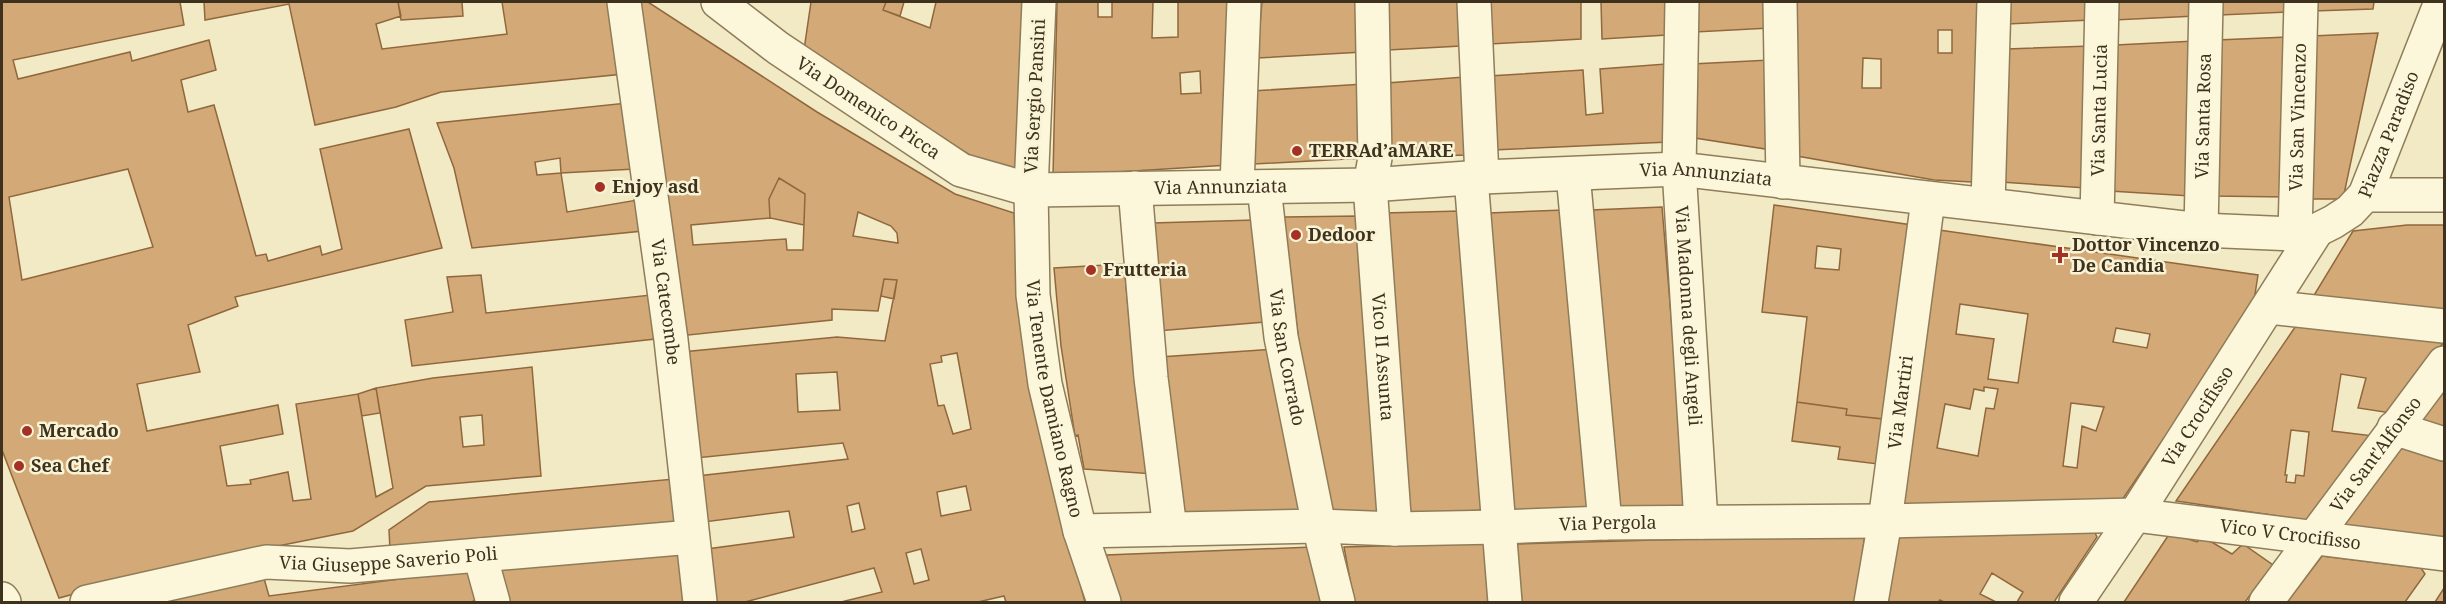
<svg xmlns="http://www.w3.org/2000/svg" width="2446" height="604" font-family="'Noto Serif',serif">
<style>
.building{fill:#d3a978;stroke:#91683d;stroke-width:1.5;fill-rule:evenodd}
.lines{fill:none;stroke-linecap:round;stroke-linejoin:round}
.minor-casing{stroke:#8f7d59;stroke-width:36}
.tertiary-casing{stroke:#8f7d59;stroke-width:36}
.minor{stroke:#fcf6da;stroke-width:33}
.tertiary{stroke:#fcf6da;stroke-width:33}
.poi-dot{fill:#a43224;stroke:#f9f3d6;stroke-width:2}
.labels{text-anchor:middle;stroke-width:5;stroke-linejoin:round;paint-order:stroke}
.street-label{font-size:18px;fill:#3e321e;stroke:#f9f3d6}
.poi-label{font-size:18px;font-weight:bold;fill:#3e321e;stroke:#f9f3d6;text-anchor:start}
</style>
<rect width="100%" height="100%" fill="#f2eac5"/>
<!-- building -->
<path class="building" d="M2,2H180L184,25L13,60L18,79L130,52L132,61L209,40L216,70L181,80L188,112L214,105L256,256L266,254L268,261L320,246L322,255L342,249L320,149L409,129L442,248L235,297L238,306L188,325L200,372L137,384L147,431L278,405L283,434L220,446L227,486L251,484L250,480L288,472L293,501L311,499L296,404L358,394L376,497L393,488L376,388L433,378L532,367L541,476L426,486L353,531L173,567L59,598L2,450ZM128,169L153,247L22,280L9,197ZM482,415L484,445L463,447L460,417Z
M204,2H398L401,16L376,24L382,49L507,34L502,2H614L624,74L441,92L396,107L315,125L289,4L205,20Z
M398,2H462L463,16L401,20Z
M639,2H648L817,112L955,194L1014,213L1019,316L1031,399L1085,602H1006L1004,596L978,602H841L882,592L874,568L745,602H714L707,549L794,537L789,511L704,522L697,476L848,459L843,443L696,458L682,352L837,337L885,341L897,280L884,279L878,311L832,309V320L679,336ZM779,178L805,194L803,250H787L786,239L693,245L691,225L770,218L769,199ZM858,212L891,226L897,233L898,243L853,236ZM957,353L971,429L953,434L944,405L938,406L930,364L942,362L941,356ZM837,372L840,410L798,412L796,374ZM966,486L971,510L941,516L937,492ZM859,503L865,529L852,532L847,506ZM921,549L929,580L914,584L906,553Z
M811,2H886L883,10L930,28L936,2H1023L1015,173H998L804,50Z
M886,2H904L900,16L883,10Z
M1057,2H1098V17H1112V2H1153L1152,38L1178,37V2H1228L1229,165L1053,176ZM1200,71L1201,93L1181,94L1180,73Z
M1262,2H1363V52L1257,58Z
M1387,2H1460L1461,46L1388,50Z
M1489,2H1581V39L1490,44Z
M1601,2H1668L1667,35L1602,39Z
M1696,2H1770V28L1695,32Z
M1794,2H1982L1972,182L1934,180L1797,156ZM1938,30H1952V53H1938ZM1863,58L1881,59V88H1862Z
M2008,2H2091V20L2007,24Z
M2115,2H2196V16L2114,20Z
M2220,2H2291L2290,12L2220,15Z
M2314,2H2374L2373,9L2313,11Z
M2378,33L2343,199H2308L2312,36Z
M2291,37L2288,197L2212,196L2217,40Z
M2195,41L2191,196L2110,191L2116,45Z
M2091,46L2086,188L2001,182L2007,49Z
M1770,60L1772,150L1695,138L1692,64Z
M1666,64L1669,142L1493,150L1489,76L1583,70L1586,115L1603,113L1600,69Z
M1464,77L1468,155L1390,157L1387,83Z
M1364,84L1365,158L1254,164L1252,91Z
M627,103L643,231L472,248L454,168L437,123ZM560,158L561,173L537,175L535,162Z
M635,169L638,200L567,212L561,173Z
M779,178L805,194L804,225L770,218L769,199Z
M1774,205L1912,225L1883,419L1846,415L1847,409L1797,402L1807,317L1762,312ZM1817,246L1841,249L1839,270L1815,268Z
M1662,207L1687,507L1616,508L1591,210Z
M1564,210L1590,507L1513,511L1489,213Z
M1460,211L1486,510L1409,514L1384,213Z
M1358,216L1382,512L1334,515L1303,377L1284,217Z
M1255,220L1265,322L1157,331L1152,223Z
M2407,225H2444V316L2310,302L2353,231Z
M1939,230L2258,275L2253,307L2122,500L1899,505ZM1960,304L2028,314L2018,383L1988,379L1994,339L1956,334ZM2116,328L2150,334L2147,348L2113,342ZM1984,387L1998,389L1994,409L1986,408L1978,456L1937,448L1945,404L1970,409L1974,389L1984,391ZM2071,403L2104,407L2096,431L2082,426L2077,468L2063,466Z
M1124,264L1131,339L1154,474L1084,469L1078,435L1075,436L1061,346L1054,268Z
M481,275L486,313L651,295L655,339L412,366L405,320L453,312L447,277Z
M884,279L897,280L894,299L881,296Z
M2300,320L2443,343L2391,413L2358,408L2366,378L2341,374L2332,431L2374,436L2312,521L2176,501ZM2291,430L2309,432L2304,476L2296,475L2295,483L2286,482L2287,475H2285Z
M1274,349L1304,515L1186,520L1160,357Z
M2444,382V431L2417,422Z
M376,388L380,413L362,416L358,394Z
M1797,402L1847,409L1846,415L1883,419L1878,464L1838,459L1840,447L1792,441Z
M2404,440L2444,453V541L2341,525Z
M674,479L679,522L390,550L389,530L429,502Z
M2094,531L2097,537L2054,602H2017L2023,592L1992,573L1980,594L1996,602H1944L1940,600L1938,602H1883L1894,536Z
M2170,533L2197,542L2203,537L2232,554L2243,544L2273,565L2245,602H2124Z
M1865,534L1856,602H1522L1515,544Z
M1489,543L1494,602H1354L1344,547Z
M1312,547L1323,602H1121L1106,555Z
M680,550L687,602H505L495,567Z
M2322,556L2421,568L2425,574L2405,602H2287Z
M469,570L477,600L471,602H134L263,575L269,596Z
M2444,588V602H2435Z"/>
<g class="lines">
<defs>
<g id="minor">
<path id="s1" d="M624,2L671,340L700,602"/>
<path id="s2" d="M718,2L778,48L961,170L1031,190L1370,185L1482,177L1679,169L2201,230L2295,234L2317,230L2333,222L2350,211L2365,195L2441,2"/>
<path id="s3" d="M1372,2L1375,158L1370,185L1395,529"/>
<path d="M1474,2L1482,177"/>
<path id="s4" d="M1682,2L1679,169L1701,522"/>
<path d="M1780,2L1783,182"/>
<path d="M1573,174L1605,523"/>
<path d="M1471,178L1505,602"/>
<path d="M1237,186L1244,2"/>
<path id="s5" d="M1264,187L1281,337L1319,526L1338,602"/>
<path d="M1135,188L1151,378L1170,529"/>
<path d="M2365,195H2444"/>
<path d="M1988,204L1994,2"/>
<path id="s6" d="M2097,218L2102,2"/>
<path id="s7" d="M2201,230L2206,2"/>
<path id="s8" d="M2295,234L2301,2"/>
<path d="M2269,307L2444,326"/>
<path d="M2394,428L2444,444"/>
<path id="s9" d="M1080,531L1319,526L1395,529L1499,527L1605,523L1885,521L2135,515L2444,554"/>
<path d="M480,555L493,602"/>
<path id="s10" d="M87,602L266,562L350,566L692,537"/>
<path id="s11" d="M1871,602L1885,521L1928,200"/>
<path id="s12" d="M2076,602L2135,515L2317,230"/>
<path id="s13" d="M2266,602L2444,363"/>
</g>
<g id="tertiary">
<path id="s14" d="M1039,2L1031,190L1033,295L1045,384L1080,531L1104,602"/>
<path d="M2,599L4,602"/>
</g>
</defs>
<!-- minor casing -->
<use href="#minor" class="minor-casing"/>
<!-- tertiary casing -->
<use href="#tertiary" class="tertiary-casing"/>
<!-- minor -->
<use href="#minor" class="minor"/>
<!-- tertiary -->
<use href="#tertiary" class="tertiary"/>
</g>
<!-- markers -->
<g class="poi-dot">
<circle cx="1297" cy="151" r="6"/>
<circle cx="600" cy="187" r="6"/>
<circle cx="1296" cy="235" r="6"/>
<path d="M2057 246h6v6h6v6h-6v6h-6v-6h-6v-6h6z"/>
<circle cx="1091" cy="270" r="6"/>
<circle cx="27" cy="431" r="6"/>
<circle cx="19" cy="466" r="6"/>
</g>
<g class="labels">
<!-- street labels -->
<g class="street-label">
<text transform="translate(1035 96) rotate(-87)" y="6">Via Sergio Pansini</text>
<text dy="6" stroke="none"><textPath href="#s2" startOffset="184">Via Domenico Picca</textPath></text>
<text dy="6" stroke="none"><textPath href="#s6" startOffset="108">Via Santa Lucia</textPath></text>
<text dy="6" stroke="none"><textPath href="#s7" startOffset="114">Via Santa Rosa</textPath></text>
<text dy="6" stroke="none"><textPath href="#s8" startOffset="117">Via San Vincenzo</textPath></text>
<text dy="6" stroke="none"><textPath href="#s2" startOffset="1784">Piazza Paradiso</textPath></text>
<text dy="6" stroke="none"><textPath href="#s2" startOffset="1044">Via Annunziata</textPath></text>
<text dy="6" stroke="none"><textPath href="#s2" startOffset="558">Via Annunziata</textPath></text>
<text dy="6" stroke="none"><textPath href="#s1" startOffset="303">Via Catecombe</textPath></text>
<text dy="6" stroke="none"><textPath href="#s4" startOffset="314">Via Madonna degli Angeli</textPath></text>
<text dy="6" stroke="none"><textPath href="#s5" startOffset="172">Via San Corrado</textPath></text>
<text dy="6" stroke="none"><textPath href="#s3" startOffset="356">Vico II Assunta</textPath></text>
<text dy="6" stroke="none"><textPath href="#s14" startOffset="399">Via Tenente Damiano Ragno</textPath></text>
<text dy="6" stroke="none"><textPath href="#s11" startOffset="202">Via Martiri</textPath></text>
<text dy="6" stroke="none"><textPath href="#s12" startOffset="222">Via Crocifisso</textPath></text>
<text dy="6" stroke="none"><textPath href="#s13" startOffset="184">Via Sant'Alfonso</textPath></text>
<text dy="6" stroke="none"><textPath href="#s9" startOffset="528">Via Pergola</textPath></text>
<text dy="6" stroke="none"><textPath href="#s9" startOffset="1212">Vico V Crocifisso</textPath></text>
<text dy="6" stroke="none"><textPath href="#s10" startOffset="306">Via Giuseppe Saverio Poli</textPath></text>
</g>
<!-- poi labels -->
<g class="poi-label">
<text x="1309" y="157">TERRAd’aMARE</text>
<text x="612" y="193">Enjoy asd</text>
<text x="1308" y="241">Dedoor</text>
<text x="2072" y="251">Dottor Vincenzo<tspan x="2072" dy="21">De Candia</tspan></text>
<text x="1103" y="276">Frutteria</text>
<text x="39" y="437">Mercado</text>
<text x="31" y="472">Sea Chef</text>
</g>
</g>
<!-- border -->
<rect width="2446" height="604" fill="none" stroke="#3e321e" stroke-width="6"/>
</svg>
